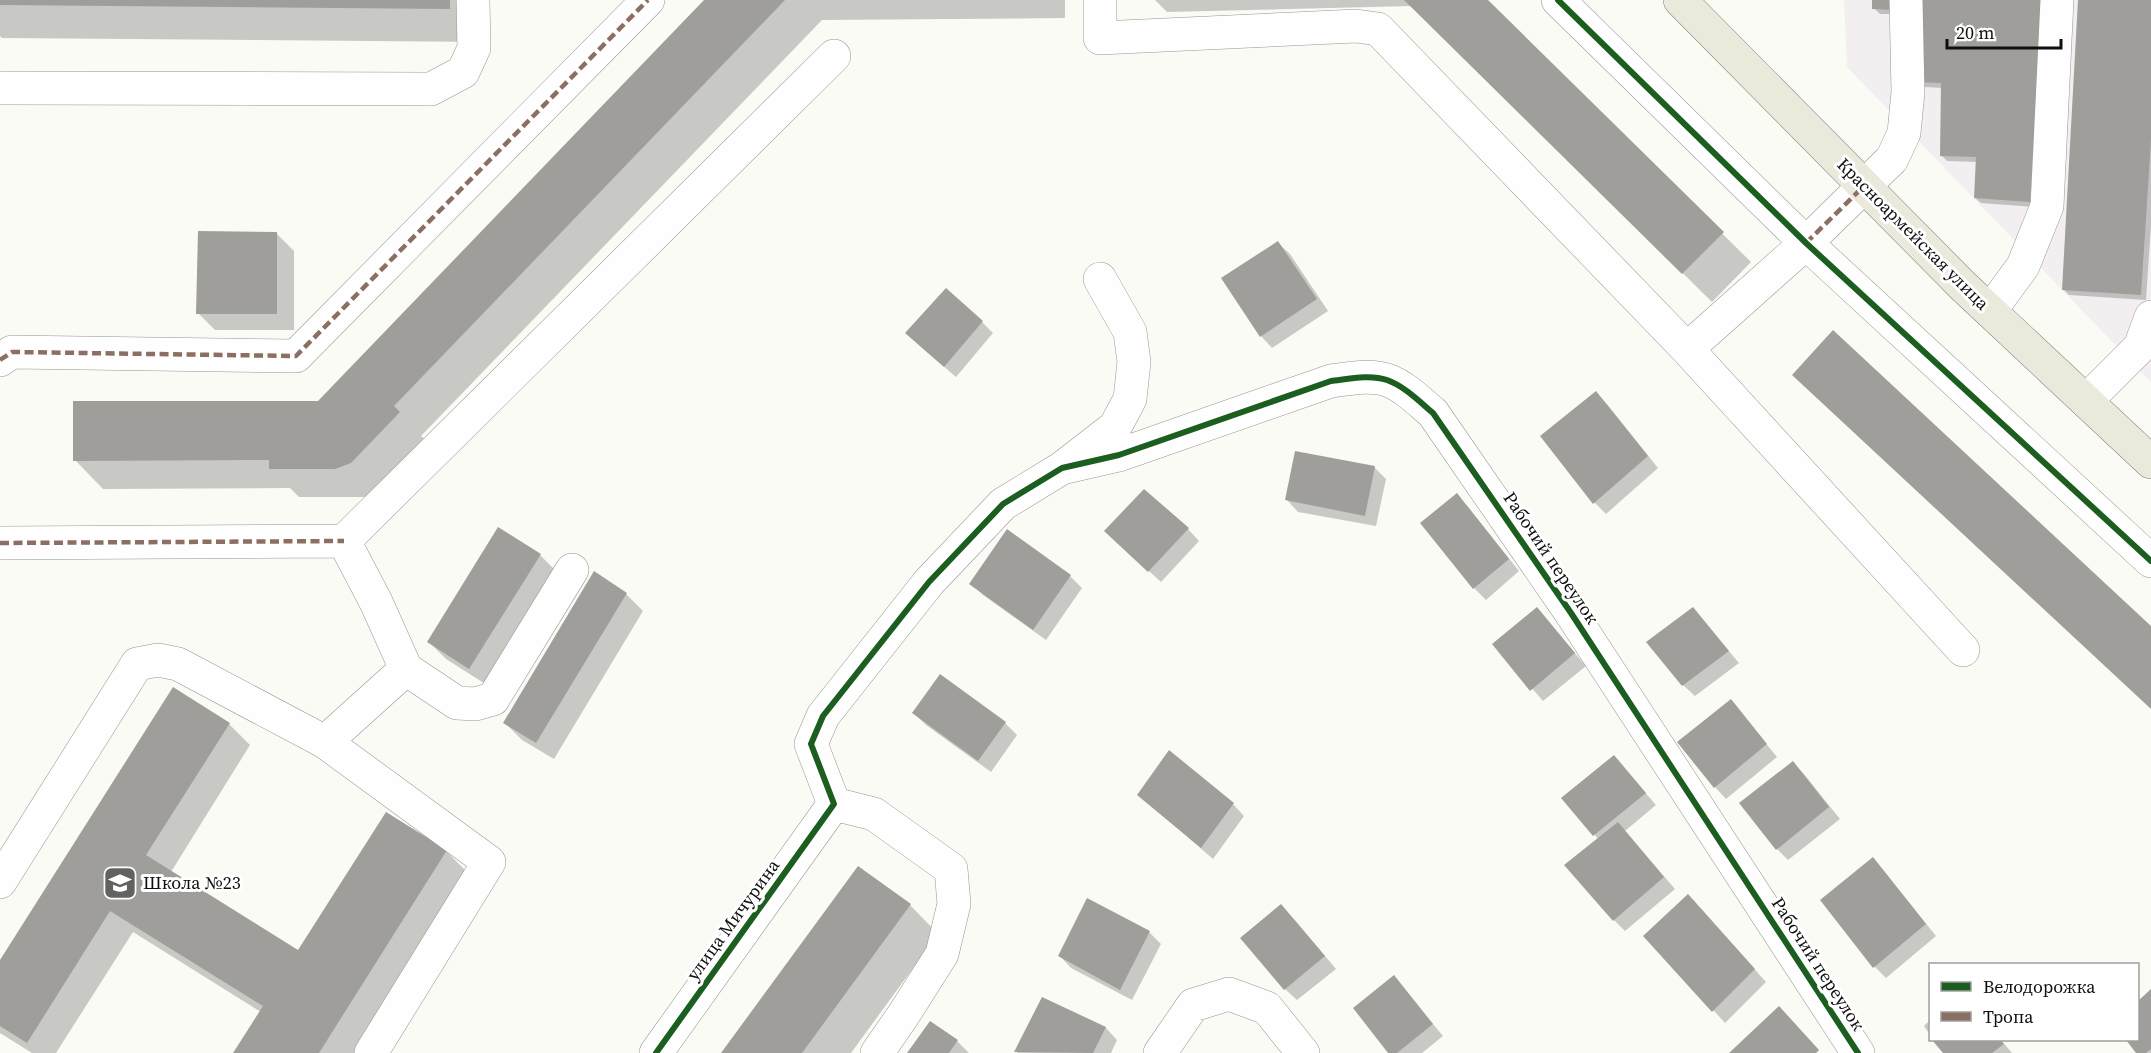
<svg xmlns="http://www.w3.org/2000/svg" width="2151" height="1053" font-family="'Source Serif 4',serif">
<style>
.industrial{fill:#f3eff1}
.shadow{fill:#0003}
.building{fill:#9f9e9b}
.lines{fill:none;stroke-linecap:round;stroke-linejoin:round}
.minor-casing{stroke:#959593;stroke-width:34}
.major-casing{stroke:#838380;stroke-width:34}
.minor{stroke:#fefefe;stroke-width:33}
.major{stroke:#ebe8dc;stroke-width:33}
.quiet{stroke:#8d6e63;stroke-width:4.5;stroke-dasharray:9 4.5;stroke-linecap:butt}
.cycleway-casing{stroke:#fff;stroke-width:10}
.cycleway{stroke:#1b5e20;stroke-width:6}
.labels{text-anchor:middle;stroke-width:6;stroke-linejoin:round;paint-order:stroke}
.street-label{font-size:18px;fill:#0f0f0f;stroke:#fff}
.poi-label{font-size:18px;fill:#0f0f0f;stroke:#fff;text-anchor:start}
</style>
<rect width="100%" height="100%" fill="#fbfbf6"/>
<!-- industrial -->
<path class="industrial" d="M1844,0H2151V382L1847,67Z"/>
<!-- shadow -->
<path class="shadow" d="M0,0H483V42L2,38L0,36Z
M706,0H1065V18L822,20L421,436L427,441L380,491L364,497H299L290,488L103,489L75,460L319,402Z
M1155,0H1486L1751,262L1712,302L1412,6L1167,12Z
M1874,0L1900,14H1880L1874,8Z
M2047,0L2035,207L1981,203L1975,198L1977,162L1947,161L1941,155L1943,88L1925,87L1919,81Z
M2079,0H2151V225L2146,300L2069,295L2063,289Z
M277,234L294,251V330H215L198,313Z
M1278,243L1290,254L1328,311L1272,348L1261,336Z
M982,322L993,333L956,377L919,345Z
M1596,393L1607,404L1658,468L1606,514L1595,503Z
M1374,467L1386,479L1376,526L1298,512L1287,500Z
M1457,495L1468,507L1519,571L1486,600L1474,588L1422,523Z
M1188,529L1199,541L1161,582L1118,543Z
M540,555L557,572L487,685L446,659L429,642Z
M594,573L626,594L643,611L554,759L522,740L505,723Z
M1070,576L1082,588L1046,640L983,595L971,583Z
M1537,609L1586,666L1543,701L1494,644Z
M1693,609L1739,663L1695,696L1683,685Z
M940,676L1005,723L1017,735L991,772L926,725L914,713Z
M1731,701L1777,757L1726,799L1715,787Z
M229,724L250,745L171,872L299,952L386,814L446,851L468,873L354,1053H235L261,1012L133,932L56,1053H32L0,1033V963Z
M1614,757L1656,805L1625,831L1675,889L1625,931L1614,920L1599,840L1563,798Z
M1793,763L1804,774L1840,819L1788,860L1777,849Z
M1139,795L1233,804L1244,816L1213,859Z
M1873,859L1884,871L1936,936L1886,978L1875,967L1822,901Z
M910,905L938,934L851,1053H723Z
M1700,908L1766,982L1725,1023L1646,936Z
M1293,918L1336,969L1297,1000L1285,989Z
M1149,932L1161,944L1132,1000L1071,968L1060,956Z
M1394,977L1443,1036L1422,1053H1390Z
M2151,991V1053H2138L2127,1040H2138V1003Z
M1043,999L1106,1028L1117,1040L1111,1053H1017Z
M1930,1020V1035L1924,1026Z
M1934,1040H2001L2012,1053H1945Z
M957,1041L969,1053H909Z"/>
<!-- building -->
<path class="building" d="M0,0H450V9L0,5Z
M704,0H785L394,406L400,412L351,463L335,469H269V460L73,461V401H318Z
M1404,0H1488L1724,232L1682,274Z
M1872,0H1895V10L1872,9Z
M1921,0H2042L2030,202L1974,198L1976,157L1940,156L1941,83L1918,82Z
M2078,0H2151V140L2141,295L2062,290Z
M198,231L277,232V314H196Z
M1278,241L1317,299L1260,337L1221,278Z
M946,288L983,321L944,367L905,333Z
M1833,330L2151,626V709L1792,375Z
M1596,391L1648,456L1593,504L1540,436Z
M1295,451L1375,466L1365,516L1285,500Z
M1144,489L1189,528L1148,572L1104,531Z
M1457,493L1509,559L1473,589L1420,523Z
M498,527L541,554L469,669L427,642Z
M1007,529L1071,575L1033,630L969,584Z
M594,571L627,593L536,743L503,723Z
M1537,607L1575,653L1530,691L1492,644Z
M1693,607L1729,651L1682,686L1646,642Z
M940,674L1006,722L978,761L912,713Z
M173,687L230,723L146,855L298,950L386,812L447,850L319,1053H233L263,1006L110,911L27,1043L0,1026V960Z
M1731,699L1767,744L1714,788L1677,742Z
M1169,750L1234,803L1201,848L1137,795Z
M1614,755L1646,793L1593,836L1561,798Z
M1793,761L1829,807L1776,850L1739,803Z
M1618,822L1664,877L1613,921L1564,865Z
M1873,857L1926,924L1873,968L1820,900Z
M858,866L911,904L802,1053H721Z
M1688,894L1755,969L1712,1012L1643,936Z
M1087,898L1150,931L1120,990L1058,956Z
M1281,904L1325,956L1284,990L1240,938Z
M1394,975L1433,1024L1397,1053H1388L1353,1008Z
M2151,989V1049L2146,1053H2136L2126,1040H2138V1001Z
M1042,997L1106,1027L1093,1053L1014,1052Z
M1779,1006L1819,1050L1816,1053H1729Z
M930,1021L958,1040L949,1053H907Z
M1932,1040H2000L2004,1044L1992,1053H1943Z"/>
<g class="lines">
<defs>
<path id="minor" d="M1100,0V38L1356,26L1378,29L1687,349L1963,650
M1558,0L1806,243L2151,561
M0,88L431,89L463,72L474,48L473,0
M1990,311L2023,266L2047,206L2057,0
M1687,349L1806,243L1892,159L1904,133L1908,92L1906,0
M0,360L12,352L296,356L648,0
M2086,401L2140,347L2151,317
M1062,468L1119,455L1331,381C1348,379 1370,374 1387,380C1404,386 1419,401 1433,413L1571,613L1858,1053
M344,541L376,602L406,669L457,703L475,704L493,699L572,570
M0,543L344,541L834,56
M325,742L406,669
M834,804L811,744L823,716L929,582L1003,504L1062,468L1115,427L1130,399L1134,362L1130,332L1100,279
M834,804L874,814L951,869L954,904L942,954L904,1014L877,1053
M0,882L137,664L158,660L178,664L325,742L489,862L371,1053
M656,1053L834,804
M1160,1053L1193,1005L1229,994L1267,1008L1303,1053"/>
<path id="major" d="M1680,0L1963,286L2151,462"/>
</defs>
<!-- minor casing -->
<use href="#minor" class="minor-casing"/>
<!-- major casing -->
<use href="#major" class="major-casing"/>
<!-- minor -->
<use href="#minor" class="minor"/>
<!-- major -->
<use href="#major" class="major"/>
<!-- quiet -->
<path class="quiet" d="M1806,243L1864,186
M0,360L12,352L296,356L648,0
M0,543L344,541"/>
<defs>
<path id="cycleway" d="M1558,0L1806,243L2151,561
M656,1053L834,804L811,744L823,716L929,582L1003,504L1062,468L1119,455L1331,381C1348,379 1370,374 1387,380C1404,386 1419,401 1433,413L1571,613L1858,1053"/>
</defs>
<!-- cycleway casing -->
<use href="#cycleway" class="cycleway-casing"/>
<!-- cycleway -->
<use href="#cycleway" class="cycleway"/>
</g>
<!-- icons -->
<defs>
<symbol id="school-square" viewBox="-11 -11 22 22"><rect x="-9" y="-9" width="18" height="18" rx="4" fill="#626260" stroke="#fff"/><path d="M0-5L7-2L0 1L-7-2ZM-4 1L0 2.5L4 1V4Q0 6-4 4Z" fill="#fff"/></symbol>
</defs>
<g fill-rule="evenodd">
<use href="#school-square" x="101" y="864" width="38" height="38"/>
</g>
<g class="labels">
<!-- street labels -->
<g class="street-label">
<text transform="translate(1913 234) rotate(45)" y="6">Красноармейская улица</text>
<text transform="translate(1551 558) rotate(56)" y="6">Рабочий переулок</text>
<text transform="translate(733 920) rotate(-54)" y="6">улица Мичурина</text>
<text transform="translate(1818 964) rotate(57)" y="6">Рабочий переулок</text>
</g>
<!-- poi labels -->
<g class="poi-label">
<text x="143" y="889">Школа №23</text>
</g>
</g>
<!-- legend -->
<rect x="1929" y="963" width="210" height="78" fill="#ffffff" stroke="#9f9f9f" stroke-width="1.5"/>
<rect x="1941" y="982" width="30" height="9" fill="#1b5e20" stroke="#9f9f9f" stroke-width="1.5"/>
<text x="1983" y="993" font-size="18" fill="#0f0f0f">Велодорожка</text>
<rect x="1941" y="1012" width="30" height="9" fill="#8d6e63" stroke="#9f9f9f" stroke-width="1.5"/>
<text x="1983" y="1023" font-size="18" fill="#0f0f0f">Тропа</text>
<!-- scale -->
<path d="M1947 39v9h114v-9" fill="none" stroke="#0f0f0f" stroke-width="3"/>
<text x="1956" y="39" font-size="18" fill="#0f0f0f" stroke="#ffffff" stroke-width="4.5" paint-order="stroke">20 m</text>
</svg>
